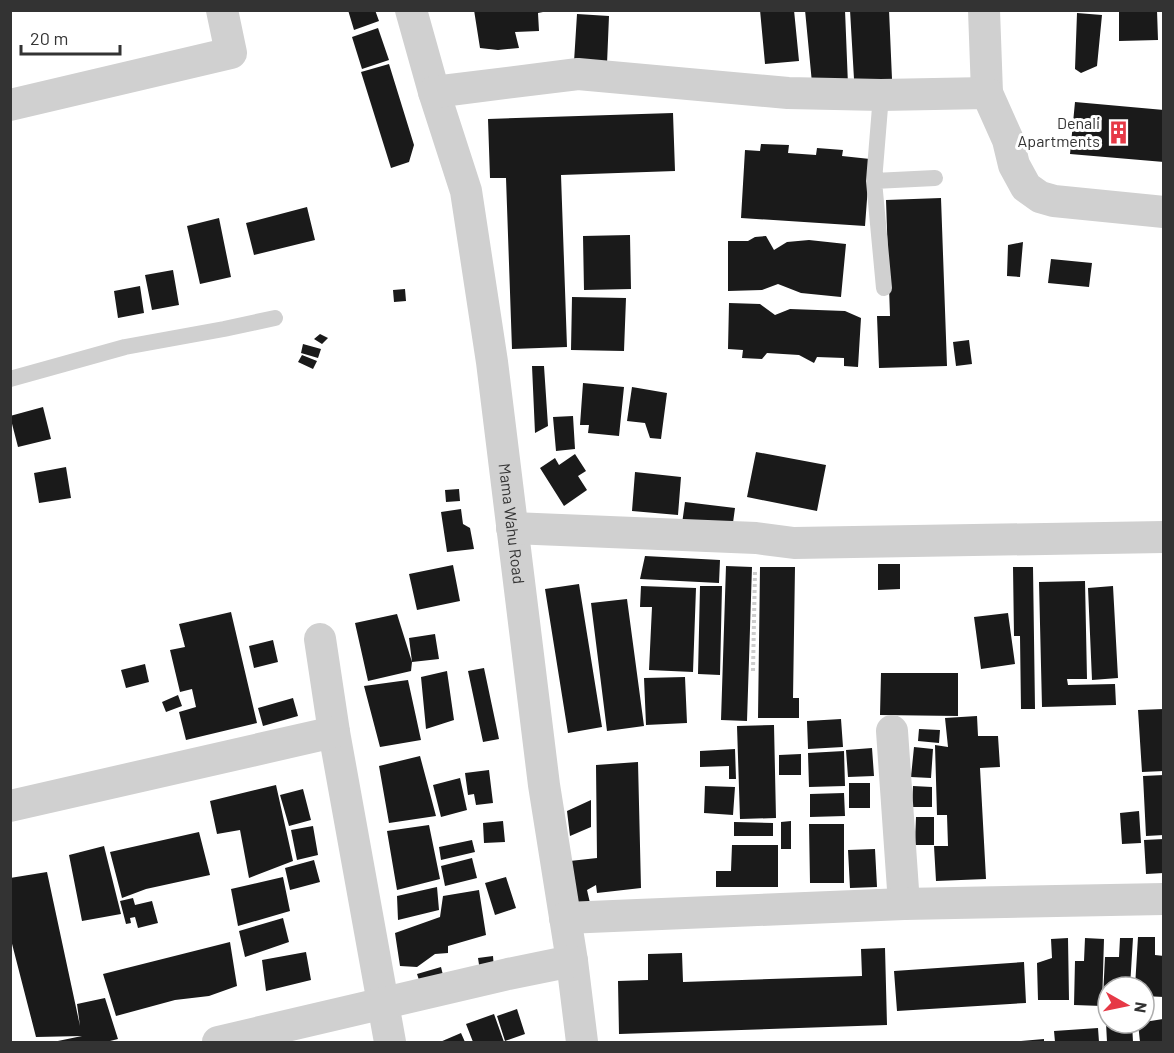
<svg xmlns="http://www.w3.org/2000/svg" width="1174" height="1053" font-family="Barlow,sans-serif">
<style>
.building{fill:#1a1a1a}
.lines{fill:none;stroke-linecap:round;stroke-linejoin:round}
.path{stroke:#cdcdcd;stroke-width:4;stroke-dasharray:3 3;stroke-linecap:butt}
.service{stroke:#d0d0d0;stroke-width:16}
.minor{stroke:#d0d0d0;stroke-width:32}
.labels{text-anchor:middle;stroke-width:6;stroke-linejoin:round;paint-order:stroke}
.poi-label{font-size:16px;fill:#333;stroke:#fff;text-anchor:end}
.street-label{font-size:16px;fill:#333;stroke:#fff}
</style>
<rect width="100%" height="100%" fill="#fff"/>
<!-- building -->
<path class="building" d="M348,10H375L379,21L354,30Z
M474,10H543V12L538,13L539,31L515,32L519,48L498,50L480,48Z
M760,10H794L799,61L765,64Z
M805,10H845L848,85L812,83Z
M850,10H889L892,79H854Z
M1119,10H1157L1158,40L1119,41Z
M1077,13L1102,15L1097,66L1081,73L1075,69Z
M577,14L609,16L607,64L574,62Z
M378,28L389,60L362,69L352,37Z
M389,64L414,145L409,162L391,168L361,72Z
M1075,102L1164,110V162L1070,154Z
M673,113L675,171L561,175L567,347L512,349L506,178H490L488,119Z
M761,144L789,145L788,153L816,155L817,148L843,150L842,156L870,159L865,226L741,218L745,150L760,151Z
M941,198L947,366L879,368L877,316H890L886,200Z
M307,207L315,240L254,255L246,223Z
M219,218L231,277L200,284L187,226Z
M630,235L631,289L584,290L583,236Z
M766,236L774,250L787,242L809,240L846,244L841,297L801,293L778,284L762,290L728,291V241H748L755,237Z
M1023,242L1020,277L1007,276L1008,245Z
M1051,259L1092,263L1089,287L1048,283Z
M173,270L179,305L152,310L145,275Z
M140,286L144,313L118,318L114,291Z
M405,289L406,301L394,302L393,290Z
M572,297L626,298L624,351L571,350Z
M729,303L760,304L775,315L790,309L845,311L861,318L858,367L844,366V358L817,357L814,363L799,355L767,353L762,359L742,358L743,350L728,349Z
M320,334L328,338L322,344L314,339Z
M969,340L972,364L956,366L953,342Z
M303,344L321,349L318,358L301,353Z
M302,355L317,361L313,369L298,362Z
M532,366H544L548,426L535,433Z
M583,383L624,387L619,436L588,433L589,425H580Z
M632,387L667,393L661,439L650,438L645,423L627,421Z
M43,407L51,439L18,447L10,416Z
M573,416L575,449L556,451L553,417Z
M756,452L826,465L817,511L747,497Z
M575,454L586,471L578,476L587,490L564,506L540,468L555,458L559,465Z
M66,467L71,498L39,503L34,473Z
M635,472L681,477L678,515L632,511Z
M459,489L460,501L446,502L445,490Z
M685,502L735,508L732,530L682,524Z
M461,509L463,524L470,528L474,549L447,552L441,512Z
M645,556L720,560L719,583L640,579Z
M878,564H900V589L878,590Z
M453,565L460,601L417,610L409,574Z
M726,566L752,567L747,721L721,720Z
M760,567H795L793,698H799V718H758Z
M1013,567H1033L1035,709H1021L1020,636H1014Z
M1085,581L1087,679H1067L1068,685L1115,684L1116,705L1042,707L1039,582Z
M579,584L602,727L568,733L545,589Z
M641,586L696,588L693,672L649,670L652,607H640Z
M700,586H722L720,675L698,674Z
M1113,586L1118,678L1092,680L1088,588Z
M627,599L644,726L607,731L591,603Z
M231,612L257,723L186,740L179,712L196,707L192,689L180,692L170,650L185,647L179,624Z
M1008,613L1015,664L981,669L974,617Z
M397,614L412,662L409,638L435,634L439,659L412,662L411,671L368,681L355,623Z
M273,640L278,662L254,668L249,646Z
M145,664L149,682L126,688L121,670Z
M484,668L499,739L483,742L468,671Z
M447,671L454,720L426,729L421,677Z
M881,673H958V716L880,715Z
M685,677L687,723L646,725L644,678Z
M408,680L421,740L380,747L364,686Z
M178,695L182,706L166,712L162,702Z
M293,698L298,716L263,726L258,708Z
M1164,709V771L1142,772L1138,710Z
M977,716L978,736H998L1000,767L980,768L986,879L936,881L934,846H948L947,815H937L935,745L948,747L945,718Z
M841,719L843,747L808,749L807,721Z
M774,725L776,818L740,819L737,726Z
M919,729L940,730L939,743L918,741Z
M914,747L933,749L931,778L911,777Z
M872,748L874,776L848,777L846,750Z
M735,749L736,779H729V766L700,767V751Z
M844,751L845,786L809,787L808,753Z
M801,754V775H779V755Z
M420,756L436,816L389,823L379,766Z
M638,762L641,888L597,893L596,885L587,890L590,903L575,908L570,861L597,858L596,765Z
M489,770L493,803L476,805L474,794L468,795L465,773Z
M1164,775V835L1146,836L1143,776Z
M460,778L467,810L441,817L433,785Z
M849,783H870V808H849Z
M276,785L293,861L249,878L240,830L217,834L210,801Z
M705,786L735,787L733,815L704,813Z
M913,786L932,787V807H912Z
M303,789L311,820L289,826L280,795Z
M844,793L845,816L810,817V794Z
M591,800V827L570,836L567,811Z
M1139,811L1141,843L1122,844L1120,813Z
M916,817H934V845H915Z
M503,821L505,842L484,843L483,823Z
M791,821V849H781V822Z
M734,822L773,823V836H734Z
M809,824H844V883H810Z
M429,825L440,879L397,890L387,831Z
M313,826L318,855L297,860L291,830Z
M199,832L210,875L146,889L122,898L110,852Z
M1164,839V873L1146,874L1144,840Z
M472,840L475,852L441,860L439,847Z
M732,845H778V887H716V871H731Z
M104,846L121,914L82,921L69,855Z
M875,849L877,887L850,888L848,850Z
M472,858L477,878L445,886L441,866Z
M314,860L320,882L290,890L285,868Z
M47,872L80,1026L77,1004L105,998L118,1039L106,1042H53L82,1036L36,1037L10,936V878Z
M283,877L290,911L238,926L231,889Z
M506,877L516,908L495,915L485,883Z
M437,887L439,910L398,920L397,896Z
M479,890L486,935L448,946V953L435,954L417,967L400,966L395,933L440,917L443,896Z
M133,898L135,905L152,901L158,923L138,928L135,917L130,918L131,923L126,924L120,901Z
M283,918L289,942L245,957L239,931Z
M1138,937H1155V955L1164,956V997L1144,996V987H1135Z
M1068,938L1069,1000H1038L1037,963L1052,958L1051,939Z
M1085,938L1104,939L1102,1006L1074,1005L1075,961H1084Z
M1120,938H1133L1130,987H1108V997H1103L1105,957H1119Z
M230,942L237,986L209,996L175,1000L116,1016L103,974Z
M885,948L887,1025L619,1034L618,981L648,980V954L682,953L683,982L862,976L861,949Z
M306,952L311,980L266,991L262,960Z
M493,956L494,969L480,971L478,958Z
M1024,962L1026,1003L897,1011L894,971Z
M441,967L444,979L421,986L417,974Z
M517,1009L525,1034L505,1041L497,1016Z
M494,1014L504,1042H473L466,1024Z
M1163,1019L1164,1042H1140L1138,1023Z
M1106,1023H1132L1133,1042H1107Z
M1098,1028L1099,1042H1055L1054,1031Z
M461,1033L465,1042H440Z
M1044,1039V1042H1021V1041Z"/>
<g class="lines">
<!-- path -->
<path class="path" d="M753,671L755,570"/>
<!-- service -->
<path class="service" d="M881,95L874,181L884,288
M874,181L935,178
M10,379L125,347L224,329L275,318"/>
<!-- minor -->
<g class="minor">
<path id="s1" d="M411,10L434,92L466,191L492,362L544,785L572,961L582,1042"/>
<path d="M984,10L987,93"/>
<path d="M434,92L578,74L788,93L881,95L987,93L1008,140L1014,165L1026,187L1040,197L1054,201L1164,212"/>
<path d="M10,105L231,53L222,10"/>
<path d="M512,528L756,538L794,543L1164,537"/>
<path d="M320,639L334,732L390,1042"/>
<path d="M892,731L904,904"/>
<path d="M10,806L334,732"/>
<path d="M565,918L904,904L1164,899"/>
<path d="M218,1042L508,974L572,961"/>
</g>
</g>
<!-- icons -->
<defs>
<symbol id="building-bare" viewBox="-9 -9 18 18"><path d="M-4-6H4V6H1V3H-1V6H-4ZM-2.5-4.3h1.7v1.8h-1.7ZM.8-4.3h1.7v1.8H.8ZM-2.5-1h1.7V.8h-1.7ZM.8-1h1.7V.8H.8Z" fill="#e63946" stroke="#fff" stroke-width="2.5" paint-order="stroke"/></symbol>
</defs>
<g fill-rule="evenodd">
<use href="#building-bare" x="1102" y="116" width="33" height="33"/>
</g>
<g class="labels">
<!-- poi labels -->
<g class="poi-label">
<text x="1100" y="129">Denali<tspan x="1100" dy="18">Apartments</tspan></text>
</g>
<!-- street labels -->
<g class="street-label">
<text dy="6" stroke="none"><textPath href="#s1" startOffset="525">Mama Wahu Road</textPath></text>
</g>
</g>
<!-- border -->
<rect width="1174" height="1053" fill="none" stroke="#333333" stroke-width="24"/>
<!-- north arrow -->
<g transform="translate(1126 1005) rotate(99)"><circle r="28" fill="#ffffff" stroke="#adadad" stroke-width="1.5"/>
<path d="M0-4.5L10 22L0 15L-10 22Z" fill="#e63946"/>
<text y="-9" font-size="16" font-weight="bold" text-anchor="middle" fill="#333333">N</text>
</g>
<!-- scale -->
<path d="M21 45v9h99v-9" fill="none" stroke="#333333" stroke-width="3"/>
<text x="30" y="45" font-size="18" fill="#333333" stroke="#ffffff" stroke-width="4.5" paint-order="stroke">20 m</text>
</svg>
